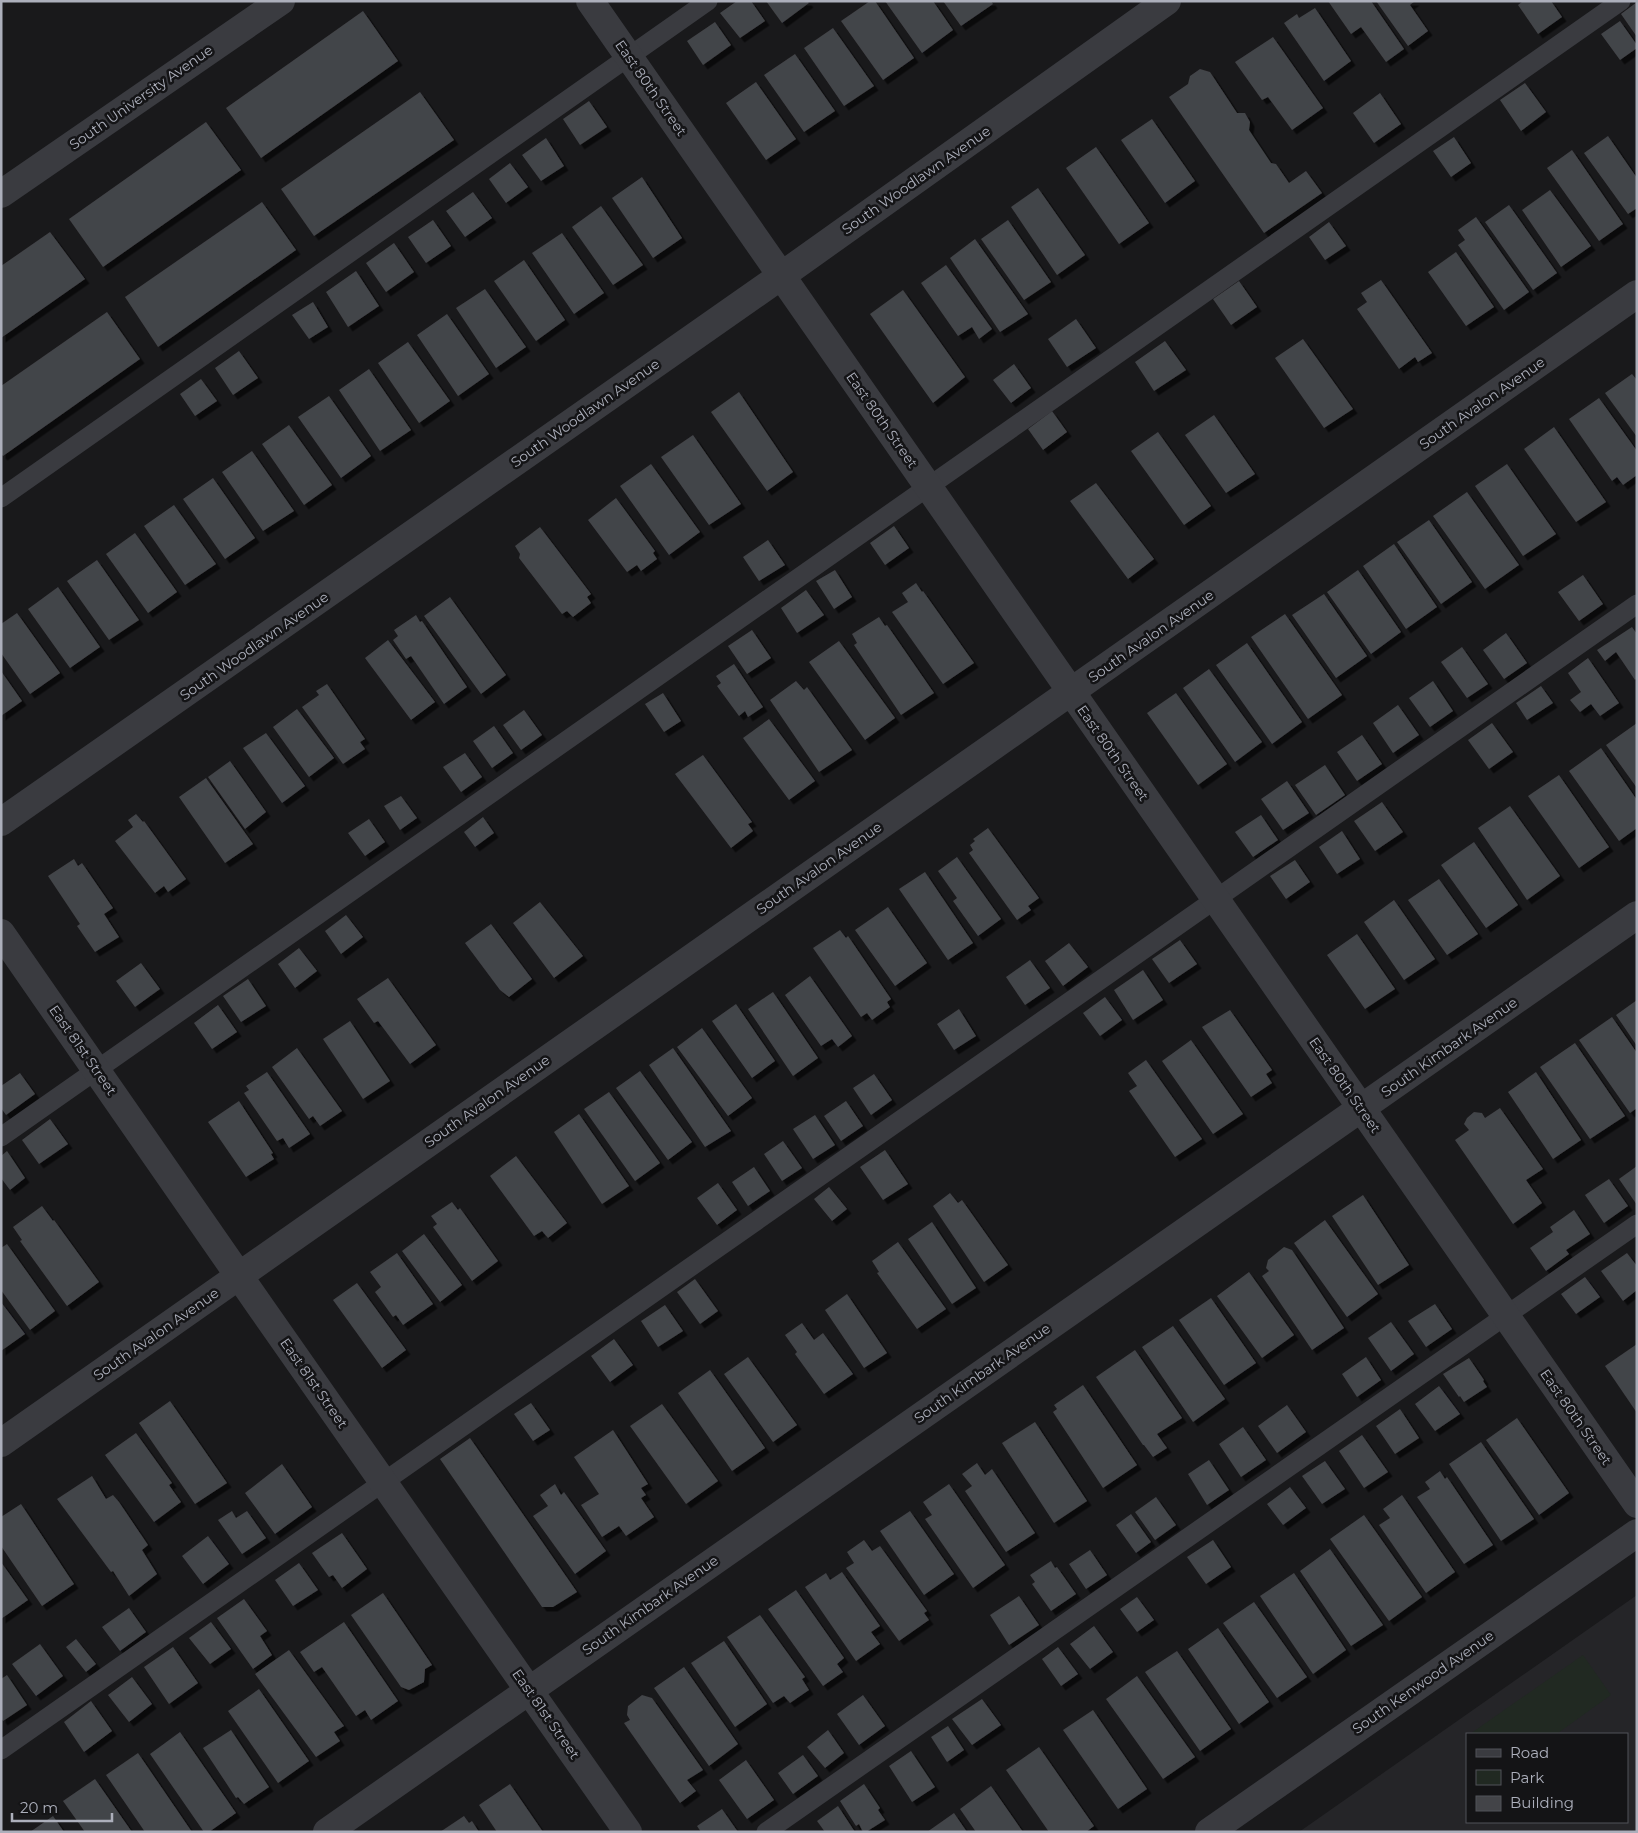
<svg xmlns="http://www.w3.org/2000/svg" width="1638" height="1833" font-family="Montserrat,sans-serif">
<style>
.built{fill:#252528;fill-rule:evenodd}
.green{fill:#212922}
.building{fill:#434448;filter:url(#shadow)}
.lines{fill:none;stroke-linecap:round;stroke-linejoin:round}
.lane{stroke:#3a3b40;stroke-width:19}
.street{stroke:#3a3b40;stroke-width:28}
.labels{text-anchor:middle;stroke-width:5;stroke-linejoin:round;paint-order:stroke}
.street-label{font-size:14px;fill:#acafbb;stroke:#141416}
</style>
<defs>
<filter id="shadow"><feDropShadow dx="4.5" dy="4.5" stdDeviation="0" flood-color="#0009"/></filter>
</defs>
<rect width="100%" height="100%" fill="#19191b"/>
<!-- built -->
<path class="built" d="M1637,1595V1832H1299ZM1467,1734H1627V1822H1467Z"/>
<!-- green -->
<path class="green" d="M1583,1655L1611,1695L1558,1733V1734H1470Z"/>
<!-- building -->
<path class="building" d="M737,1H751L765,21L740,38L720,13Z
M766,1H807L809,3L782,23Z
M870,1H875L914,58L883,80L841,21Z
M885,1H933L953,30L922,53Z
M943,1H991L993,4L961,26Z
M1328,1H1371L1404,49L1386,62L1361,27L1351,34Z
M1376,1H1415L1410,5L1428,31L1408,46Z
M1523,1H1551L1562,17L1538,34L1518,5Z
M1637,2V37L1621,14Z
M1315,8L1351,61L1324,81L1284,23L1297,14L1299,18Z
M363,11L398,61L261,158L226,108Z
M1620,21L1637,45V48L1620,60L1601,34Z
M715,22L731,45L703,65L687,41Z
M833,28L874,86L844,106L804,48Z
M1273,37L1323,108L1292,130L1268,97L1262,100L1235,62Z
M795,54L835,111L804,132L764,75Z
M1200,69L1210,72L1237,113H1245L1250,122L1249,130L1271,163L1276,164L1289,183L1306,171L1322,193L1264,233L1169,97L1188,84L1190,76Z
M756,82L796,139L766,160L726,103Z
M1525,83L1546,112L1521,131L1500,100Z
M420,92L454,140L314,236L281,189Z
M1380,93L1401,124L1374,143L1353,113Z
M589,101L607,127L580,145L563,119Z
M1152,119L1195,181L1165,203L1121,140Z
M206,122L241,170L103,267L69,219Z
M1608,136L1637,178V208L1628,214L1584,153Z
M1454,137L1471,163L1451,177L1433,151Z
M546,138L564,166L541,181L522,155Z
M1096,147L1149,223L1119,244L1066,168Z
M1572,150L1623,224L1599,241L1547,168Z
M510,163L528,187L506,203L489,179Z
M642,177L682,238L653,258L612,198Z
M1038,188L1085,255L1057,275L1011,207Z
M1550,190L1591,246L1561,267L1522,210Z
M473,192L492,218L465,237L446,211Z
M262,202L296,250L158,347L125,297Z
M1509,205L1557,273L1533,290L1485,222Z
M601,206L643,265L613,285L572,227Z
M1476,217L1529,292L1504,310L1458,245L1465,240L1458,230Z
M433,220L451,246L426,263L408,237Z
M1008,220L1051,282L1024,300L981,239Z
M1329,222L1346,246L1325,260L1309,237Z
M50,232L85,279L1,338V266Z
M562,233L604,293L574,314L532,253Z
M975,239L1028,314L1000,332L950,258Z
M394,243L414,272L386,292L366,263Z
M1456,252L1494,307L1466,326L1428,272Z
M524,260L565,320L536,341L494,281Z
M946,265L992,329L979,339L972,327L958,336L921,283Z
M356,271L379,306L348,327L326,292Z
M1381,280L1432,353L1418,362L1415,357L1399,369L1357,309L1367,302L1361,293Z
M1239,281L1257,307L1231,325L1213,299Z
M485,289L526,347L496,368L456,308Z
M903,290L965,377L933,403L870,314Z
M313,302L328,327L309,339L292,315Z
M107,312L140,359L3,456L1,454V386Z
M447,314L489,374L458,396L417,335Z
M1076,319L1096,348L1067,367L1048,339Z
M1303,339L1353,409L1324,428L1275,358Z
M1165,341L1186,370L1154,391L1135,362Z
M408,342L450,401L419,423L378,363Z
M239,351L258,378L233,395L215,368Z
M1014,364L1031,388L1011,403L993,380Z
M369,369L411,430L380,451L339,390Z
M1632,374L1637,380V437L1605,393Z
M201,379L217,401L195,416L180,394Z
M739,392L793,472L767,491L711,412Z
M329,396L371,456L341,478L298,417Z
M1599,398L1637,451V475L1623,485L1617,477L1612,481L1569,419Z
M1052,411L1067,432L1043,450L1028,429Z
M1214,415L1255,474L1226,493L1185,435Z
M289,425L332,485L304,505L262,444Z
M1554,427L1606,502L1576,522L1524,449Z
M1158,432L1211,506L1184,525L1131,451Z
M693,435L741,504L709,525L661,457Z
M252,451L294,511L263,531L222,472Z
M651,464L700,532L669,555L620,486Z
M1507,464L1556,534L1523,556L1475,486Z
M213,478L255,538L225,559L183,499Z
M1096,483L1154,559L1128,579L1070,501Z
M1467,492L1519,565L1485,589L1433,516Z
M616,498L655,551L653,553L657,559L641,571L637,565L627,572L588,520Z
M174,505L216,564L185,585L144,526Z
M1429,520L1472,582L1441,604L1397,542Z
M894,526L909,548L885,565L870,543Z
M540,527L591,594L587,597L591,603L573,617L567,611L562,614L519,558L520,554L515,546Z
M135,533L177,592L148,613L106,554Z
M768,540L785,565L759,581L743,557Z
M1394,544L1437,607L1406,629L1363,566Z
M97,560L139,620L109,640L67,581Z
M835,570L852,597L834,609L816,581Z
M1358,570L1401,632L1371,654L1327,592Z
M1583,575L1603,604L1579,621L1558,592Z
M916,583L922,592L923,591L974,663L943,684L892,612L908,602L902,593Z
M58,587L100,647L70,668L28,609Z
M806,590L824,615L797,633L781,608Z
M1324,594L1367,656L1336,678L1292,615Z
M450,597L506,675L481,694L424,616Z
M17,613L60,673L30,694L1,653V624Z
M1285,614L1342,695L1308,719L1251,637Z
M416,615L420,622L422,621L467,687L444,704L411,656L406,659L393,640L398,636L394,630Z
M879,617L885,626L887,625L934,693L901,715L854,645L857,643L852,634Z
M1632,627L1637,634V678L1635,680L1616,652L1605,661L1597,650Z
M752,630L771,658L747,674L728,646Z
M1506,633L1527,663L1504,679L1483,650Z
M388,640L435,702L411,720L365,658Z
M839,641L895,718L865,740L809,662Z
M1247,643L1302,722L1272,744L1216,665Z
M1462,647L1488,684L1467,698L1441,662Z
M1588,658L1619,703L1600,716L1591,704L1580,712L1570,700L1581,692L1568,673Z
M734,664L763,707L748,717L745,711L739,716L717,686L721,683L716,676Z
M1209,669L1262,742L1235,762L1183,688Z
M1,671L22,701L1,716Z
M796,681L804,690L807,687L852,750L819,772L770,700Z
M1433,681L1453,711L1430,727L1409,698Z
M327,684L365,739L360,742L365,749L343,764L302,707L319,695L316,691Z
M1541,686L1553,703L1527,720L1516,703Z
M663,693L681,721L664,732L645,704Z
M1176,693L1227,764L1198,785L1147,713Z
M1398,705L1419,735L1393,753L1373,723Z
M297,709L334,758L309,777L273,727Z
M524,710L542,735L521,750L503,725Z
M769,719L815,781L789,800L743,738Z
M1492,723L1513,752L1489,769L1468,740Z
M1637,723V788L1606,745Z
M494,726L513,753L492,768L473,741Z
M266,733L305,786L282,803L243,748Z
M1362,735L1382,764L1357,781L1337,752Z
M1601,748L1637,800V828L1619,841L1569,771Z
M465,753L482,777L461,792L443,767Z
M703,755L752,822L748,824L753,831L731,848L675,774Z
M230,761L266,812L245,829L208,777Z
M1325,765L1345,795L1316,815L1295,785Z
M1559,775L1609,847L1579,868L1528,796Z
M206,778L253,844L225,863L179,797Z
M1287,781L1309,813L1283,830L1261,799Z
M401,796L417,818L400,830L384,806Z
M1382,802L1403,832L1375,851L1354,821Z
M1510,806L1560,876L1527,900L1478,828Z
M136,814L143,822L144,821L186,879L168,892L164,886L155,893L115,841L133,827L128,820Z
M1261,815L1278,840L1253,857L1235,832Z
M483,817L494,833L475,847L464,832Z
M369,819L385,842L365,856L348,833Z
M988,828L1039,898L1028,906L1031,910L1017,920L969,853L973,850L970,845L975,841L973,839Z
M1342,831L1360,859L1337,874L1319,847Z
M1474,842L1518,905L1486,928L1441,865Z
M957,857L1001,919L978,936L953,901L957,898L938,871Z
M74,859L78,866L82,863L113,908L104,914L119,937L95,952L77,926L80,924L48,876Z
M1295,860L1310,882L1286,899L1270,876Z
M925,872L973,943L948,960L899,889Z
M1439,879L1478,934L1447,955L1408,900Z
M1394,900L1435,959L1404,980L1364,922Z
M540,902L583,956L554,978L513,923Z
M888,907L927,963L895,986L855,930Z
M346,915L363,937L341,954L325,931Z
M491,924L532,979L509,997L500,990L465,943Z
M840,930L846,938L848,936L891,999L887,1002L890,1007L872,1020L867,1013L861,1017L813,948Z
M1357,934L1395,989L1365,1009L1327,955Z
M1180,940L1197,964L1169,983L1152,959Z
M1069,943L1088,967L1063,986L1045,961Z
M299,948L317,971L295,988L278,964Z
M1030,960L1050,988L1025,1005L1006,977Z
M141,963L160,989L135,1007L116,981Z
M1143,970L1163,1000L1133,1020L1114,990Z
M810,976L852,1036L838,1047L832,1039L821,1046L785,995Z
M388,978L436,1045L410,1064L378,1021L374,1023L357,999Z
M248,979L266,1006L241,1022L223,996Z
M773,992L818,1058L793,1076L748,1009Z
M1105,997L1122,1020L1100,1036L1083,1013Z
M1637,1000V1046L1616,1015Z
M736,1004L775,1061L752,1078L712,1021Z
M218,1005L237,1032L212,1049L194,1023Z
M959,1009L976,1036L954,1050L937,1024Z
M1230,1010L1272,1070L1266,1074L1272,1083L1251,1097L1202,1027Z
M1612,1017L1637,1053V1108L1630,1113L1579,1040Z
M350,1021L390,1081L363,1099L323,1039Z
M702,1028L752,1098L728,1116L677,1047Z
M1191,1040L1243,1114L1213,1134L1162,1061Z
M1575,1043L1625,1116L1590,1139L1540,1067Z
M297,1048L342,1111L320,1126L313,1116L309,1119L272,1067Z
M673,1048L731,1131L705,1147L649,1065Z
M1146,1060L1202,1139L1175,1157L1129,1091L1137,1086L1128,1073Z
M640,1071L692,1142L668,1160L616,1088Z
M267,1072L310,1134L289,1148L283,1138L277,1141L244,1093L249,1090L246,1086Z
M1536,1072L1581,1140L1553,1159L1508,1092Z
M20,1073L35,1094L6,1115L1,1108V1086Z
M874,1074L892,1100L871,1115L853,1088Z
M609,1092L660,1163L635,1181L584,1109Z
M239,1101L273,1153L271,1154L274,1159L246,1177L208,1122Z
M846,1101L863,1126L841,1141L824,1116Z
M1500,1108L1543,1169L1526,1180L1542,1203L1513,1224L1455,1140L1469,1130L1464,1124L1467,1118L1474,1112L1482,1113L1485,1118Z
M579,1114L629,1186L602,1204L554,1132Z
M815,1115L835,1145L813,1159L793,1129Z
M50,1119L68,1144L39,1164L22,1140Z
M783,1141L802,1168L782,1181L764,1154Z
M885,1150L908,1184L883,1200L860,1167Z
M7,1151L25,1178L10,1190L1,1178V1156Z
M516,1156L567,1223L548,1238L542,1231L534,1236L490,1176Z
M1637,1166V1205L1619,1179Z
M754,1167L770,1191L748,1206L732,1182Z
M1609,1179L1628,1206L1604,1223L1585,1195Z
M718,1183L737,1210L717,1225L697,1198Z
M829,1187L847,1209L832,1221L814,1199Z
M950,1193L958,1203L962,1200L1008,1265L984,1282L933,1206Z
M1363,1195L1409,1265L1378,1285L1332,1216Z
M452,1202L458,1210L460,1208L498,1261L472,1281L433,1227L437,1224L431,1216Z
M42,1206L53,1221L54,1220L99,1282L67,1306L20,1241L22,1240L13,1227Z
M1574,1210L1590,1234L1566,1250L1569,1254L1546,1271L1530,1248L1553,1232L1550,1227Z
M1325,1220L1378,1294L1347,1317L1294,1243Z
M932,1222L976,1288L952,1304L908,1239Z
M424,1234L462,1285L440,1302L402,1251Z
M898,1242L946,1309L917,1329L877,1273L879,1272L872,1261Z
M7,1244L55,1311L30,1330L1,1290V1248Z
M1284,1247L1292,1250L1344,1328L1312,1350L1262,1276L1269,1271L1266,1268L1268,1260Z
M397,1253L433,1304L403,1325L396,1315L393,1317L375,1292L381,1287L370,1272Z
M1627,1253L1637,1266V1290L1623,1301L1601,1271Z
M1249,1272L1294,1335L1262,1358L1217,1296Z
M1585,1277L1600,1297L1576,1314L1561,1294Z
M695,1279L718,1311L700,1324L677,1292Z
M357,1283L406,1350L382,1368L333,1300Z
M847,1294L887,1353L864,1368L825,1310Z
M1211,1298L1256,1363L1224,1385L1179,1320Z
M1,1302L25,1334L1,1351Z
M1435,1304L1452,1329L1426,1347L1408,1321Z
M665,1305L683,1331L658,1347L641,1321Z
M1391,1322L1414,1354L1391,1371L1368,1338Z
M802,1323L814,1340L823,1333L853,1374L824,1394L795,1354L797,1352L785,1335Z
M1173,1326L1225,1399L1193,1422L1142,1347Z
M614,1339L633,1365L610,1382L591,1356Z
M1637,1344V1413L1605,1366Z
M1135,1350L1182,1418L1157,1434L1167,1448L1153,1457L1144,1445H1143L1096,1377Z
M748,1357L797,1425L773,1442L724,1374Z
M1366,1357L1381,1380L1357,1397L1342,1374Z
M1469,1358L1484,1380L1483,1381L1487,1387L1464,1402L1460,1396L1459,1397L1443,1374Z
M710,1370L765,1448L732,1471L678,1393Z
M1083,1385L1137,1465L1103,1488L1053,1412L1057,1409L1054,1405Z
M1439,1386L1460,1414L1435,1431L1415,1404Z
M170,1401L227,1483L195,1504L139,1423Z
M531,1403L550,1430L533,1441L514,1414Z
M662,1404L718,1481L686,1504L630,1426Z
M1287,1405L1306,1432L1277,1453L1258,1426Z
M1400,1409L1419,1438L1395,1454L1376,1426Z
M1517,1418L1569,1493L1539,1515L1486,1440Z
M1035,1422L1087,1501L1054,1523L1002,1443Z
M1243,1427L1266,1460L1241,1477L1219,1444Z
M613,1430L648,1484L641,1488L646,1495L641,1498L654,1517L626,1536L619,1526L602,1537L581,1505L599,1494L574,1457Z
M136,1433L172,1483L169,1485L181,1502L154,1522L105,1455Z
M1362,1435L1388,1472L1364,1488L1339,1451Z
M470,1438L577,1592L553,1607H542L440,1459Z
M1481,1442L1534,1519L1501,1541L1449,1464Z
M1209,1460L1229,1490L1207,1505L1188,1474Z
M1325,1461L1345,1489L1322,1504L1302,1476Z
M977,1463L985,1475L992,1469L1035,1533L1006,1552L965,1491L972,1486L962,1474Z
M282,1464L312,1507L275,1534L245,1493Z
M1440,1471L1445,1479L1447,1477L1493,1545L1464,1564L1417,1497L1430,1489L1425,1482Z
M92,1476L106,1499L113,1495L119,1502L148,1545L142,1550L157,1574L129,1596L113,1571L111,1572L57,1499Z
M555,1484L561,1495L564,1492L606,1551L575,1574L533,1516L548,1506L540,1495Z
M949,1484L1005,1565L973,1588L925,1519L932,1515L923,1502Z
M1290,1487L1306,1508L1283,1525L1267,1504Z
M1402,1495L1455,1572L1426,1593L1379,1525L1390,1518L1383,1509Z
M1156,1497L1176,1525L1155,1540L1135,1512Z
M21,1504L74,1584L42,1606L1,1546V1517Z
M232,1511L236,1518L247,1511L266,1538L242,1554L218,1520Z
M910,1511L954,1574L924,1595L880,1531Z
M1131,1514L1151,1542L1136,1553L1116,1525Z
M1364,1515L1422,1597L1389,1621L1330,1539Z
M342,1533L367,1569L342,1588L333,1575L329,1577L312,1553Z
M208,1536L229,1564L203,1584L182,1556Z
M864,1540L872,1551L880,1546L927,1611L924,1613L929,1620L899,1641L846,1568L854,1563L847,1552Z
M1213,1540L1231,1567L1206,1584L1187,1557Z
M1330,1549L1383,1625L1351,1646L1300,1571Z
M1090,1550L1107,1575L1086,1589L1069,1564Z
M1051,1561L1055,1568L1057,1567L1076,1594L1051,1611L1032,1584L1035,1582L1030,1575Z
M1,1562L28,1600L1,1619Z
M299,1563L318,1590L293,1606L275,1580Z
M842,1572L880,1626L871,1632L880,1644L856,1661L805,1587L826,1573L830,1580Z
M1294,1573L1346,1650L1313,1674L1260,1596Z
M796,1590L844,1658L837,1664L843,1672L823,1686L768,1609Z
M383,1593L432,1665L425,1669L424,1682L409,1690L401,1687L351,1615Z
M1019,1596L1039,1625L1009,1645L990,1615Z
M1137,1597L1154,1620L1137,1632L1120,1609Z
M244,1599L267,1631L260,1636L272,1655L253,1669L217,1618Z
M1254,1602L1307,1677L1277,1698L1223,1623Z
M129,1608L146,1632L120,1651L102,1627Z
M760,1615L805,1677L802,1679L809,1690L790,1703L784,1696L773,1703L727,1637Z
M211,1622L231,1649L210,1664L189,1638Z
M344,1622L398,1701L371,1720L365,1710L356,1716L322,1667L314,1672L300,1652Z
M1094,1626L1113,1652L1090,1669L1070,1644Z
M1218,1628L1269,1702L1239,1724L1188,1649Z
M76,1639L96,1664L86,1672L66,1647Z
M724,1641L767,1704L735,1727L691,1663Z
M40,1644L63,1676L36,1696L12,1664Z
M173,1647L198,1683L169,1704L144,1667Z
M1058,1647L1078,1674L1061,1686L1042,1659Z
M289,1650L344,1726L334,1732L340,1741L316,1757L255,1674Z
M1177,1651L1231,1729L1200,1751L1145,1672Z
M684,1667L738,1744L709,1766L654,1688Z
M7,1675L27,1705L3,1721L1,1718V1679Z
M1137,1676L1195,1757L1163,1779L1106,1699Z
M132,1677L152,1704L129,1722L108,1695Z
M259,1689L309,1761L278,1783L228,1711Z
M642,1695L652,1698L703,1770L687,1780L696,1791L680,1803L624,1723L630,1720L627,1715L628,1706Z
M863,1695L885,1726L859,1745L837,1714Z
M982,1699L1001,1725L972,1745L952,1719Z
M91,1701L112,1731L84,1752L64,1722Z
M1093,1710L1147,1789L1118,1809L1063,1730Z
M948,1726L964,1750L947,1762L931,1737Z
M231,1730L269,1787L244,1804L238,1797L236,1798L203,1748Z
M828,1730L844,1753L825,1768L807,1747Z
M180,1732L236,1813L209,1832H204L150,1754Z
M1039,1747L1094,1826L1086,1832H1049L1006,1770Z
M911,1751L935,1787L912,1802L889,1766Z
M138,1753L192,1832H145L106,1775Z
M803,1755L818,1776L793,1794L778,1773Z
M746,1760L774,1800L747,1819L719,1780Z
M95,1779L132,1832H85L63,1801Z
M510,1784L543,1832H497L479,1805Z
M864,1784L880,1808L878,1810L885,1820L866,1832H863L859,1824L856,1826L840,1801Z
M991,1786L1023,1832H976L960,1809Z
M838,1806L855,1832H825L817,1821Z
M722,1809L738,1832H701L697,1826Z
M954,1813L967,1832H927Z
M53,1816L64,1832H30Z
M464,1816L469,1823L472,1821L479,1832H440Z"/>
<g class="lines">
<!-- lane -->
<path class="lane" d="M1,498L708,1
M1,1137L1621,1
M1,1750L1637,604
M766,1832L1637,1224"/>
<!-- street -->
<path class="street" d="M590,1L1637,1504
M1,194L281,1
M1,822L781,276L1167,1
M1,933L262,1309L628,1832
M1,1443L1637,294
M327,1832L1637,915
M1209,1832L1637,1533"/>
</g>
<g class="labels">
<!-- street labels -->
<g class="street-label">
<text transform="translate(651 88) rotate(55)" y="5">East 80th Street</text>
<text transform="translate(141 97) rotate(-35)" y="5">South University Avenue</text>
<text transform="translate(916 180) rotate(-35)" y="5">South Woodlawn Avenue</text>
<text transform="translate(1482 403) rotate(-35)" y="5">South Avalon Avenue</text>
<text transform="translate(585 413) rotate(-35)" y="5">South Woodlawn Avenue</text>
<text transform="translate(882 420) rotate(55)" y="5">East 80th Street</text>
<text transform="translate(1151 636) rotate(-35)" y="5">South Avalon Avenue</text>
<text transform="translate(254 646) rotate(-35)" y="5">South Woodlawn Avenue</text>
<text transform="translate(1113 753) rotate(55)" y="5">East 80th Street</text>
<text transform="translate(819 868) rotate(-35)" y="5">South Avalon Avenue</text>
<text transform="translate(1449 1047) rotate(-35)" y="5">South Kimbark Avenue</text>
<text transform="translate(83 1050) rotate(55)" y="5">East 81st Street</text>
<text transform="translate(1345 1085) rotate(55)" y="5">East 80th Street</text>
<text transform="translate(487 1101) rotate(-35)" y="5">South Avalon Avenue</text>
<text transform="translate(156 1334) rotate(-35)" y="5">South Avalon Avenue</text>
<text transform="translate(982 1373) rotate(-35)" y="5">South Kimbark Avenue</text>
<text transform="translate(314 1383) rotate(55)" y="5">East 81st Street</text>
<text transform="translate(1576 1417) rotate(55)" y="5">East 80th Street</text>
<text transform="translate(650 1605) rotate(-35)" y="5">South Kimbark Avenue</text>
<text transform="translate(1423 1682) rotate(-35)" y="5">South Kenwood Avenue</text>
<text transform="translate(546 1714) rotate(55)" y="5">East 81st Street</text>
</g>
</g>
<!-- border -->
<rect width="1638" height="1833" fill="none" stroke="#acafbb" stroke-width="5"/>
<!-- legend -->
<rect x="1466" y="1733" width="162" height="90" fill="#141416" stroke="#515258"/>
<rect x="1476" y="1749" width="25" height="8" fill="#3a3b40" stroke="#515258"/>
<text x="1510" y="1758" font-size="15" fill="#acafbb">Road</text>
<rect x="1476" y="1770" width="25" height="15" fill="#212922" stroke="#515258"/>
<text x="1510" y="1783" font-size="15" fill="#acafbb">Park</text>
<rect x="1476" y="1796" width="25" height="15" fill="#434448" stroke="#515258"/>
<text x="1510" y="1808" font-size="15" fill="#acafbb">Building</text>
<!-- scale -->
<path d="M12 1813v8h100v-8" fill="none" stroke="#acafbb" stroke-width="2.5"/>
<text x="20" y="1813" font-size="15" fill="#acafbb" stroke="#141416" stroke-width="4" paint-order="stroke">20 m</text>
</svg>
